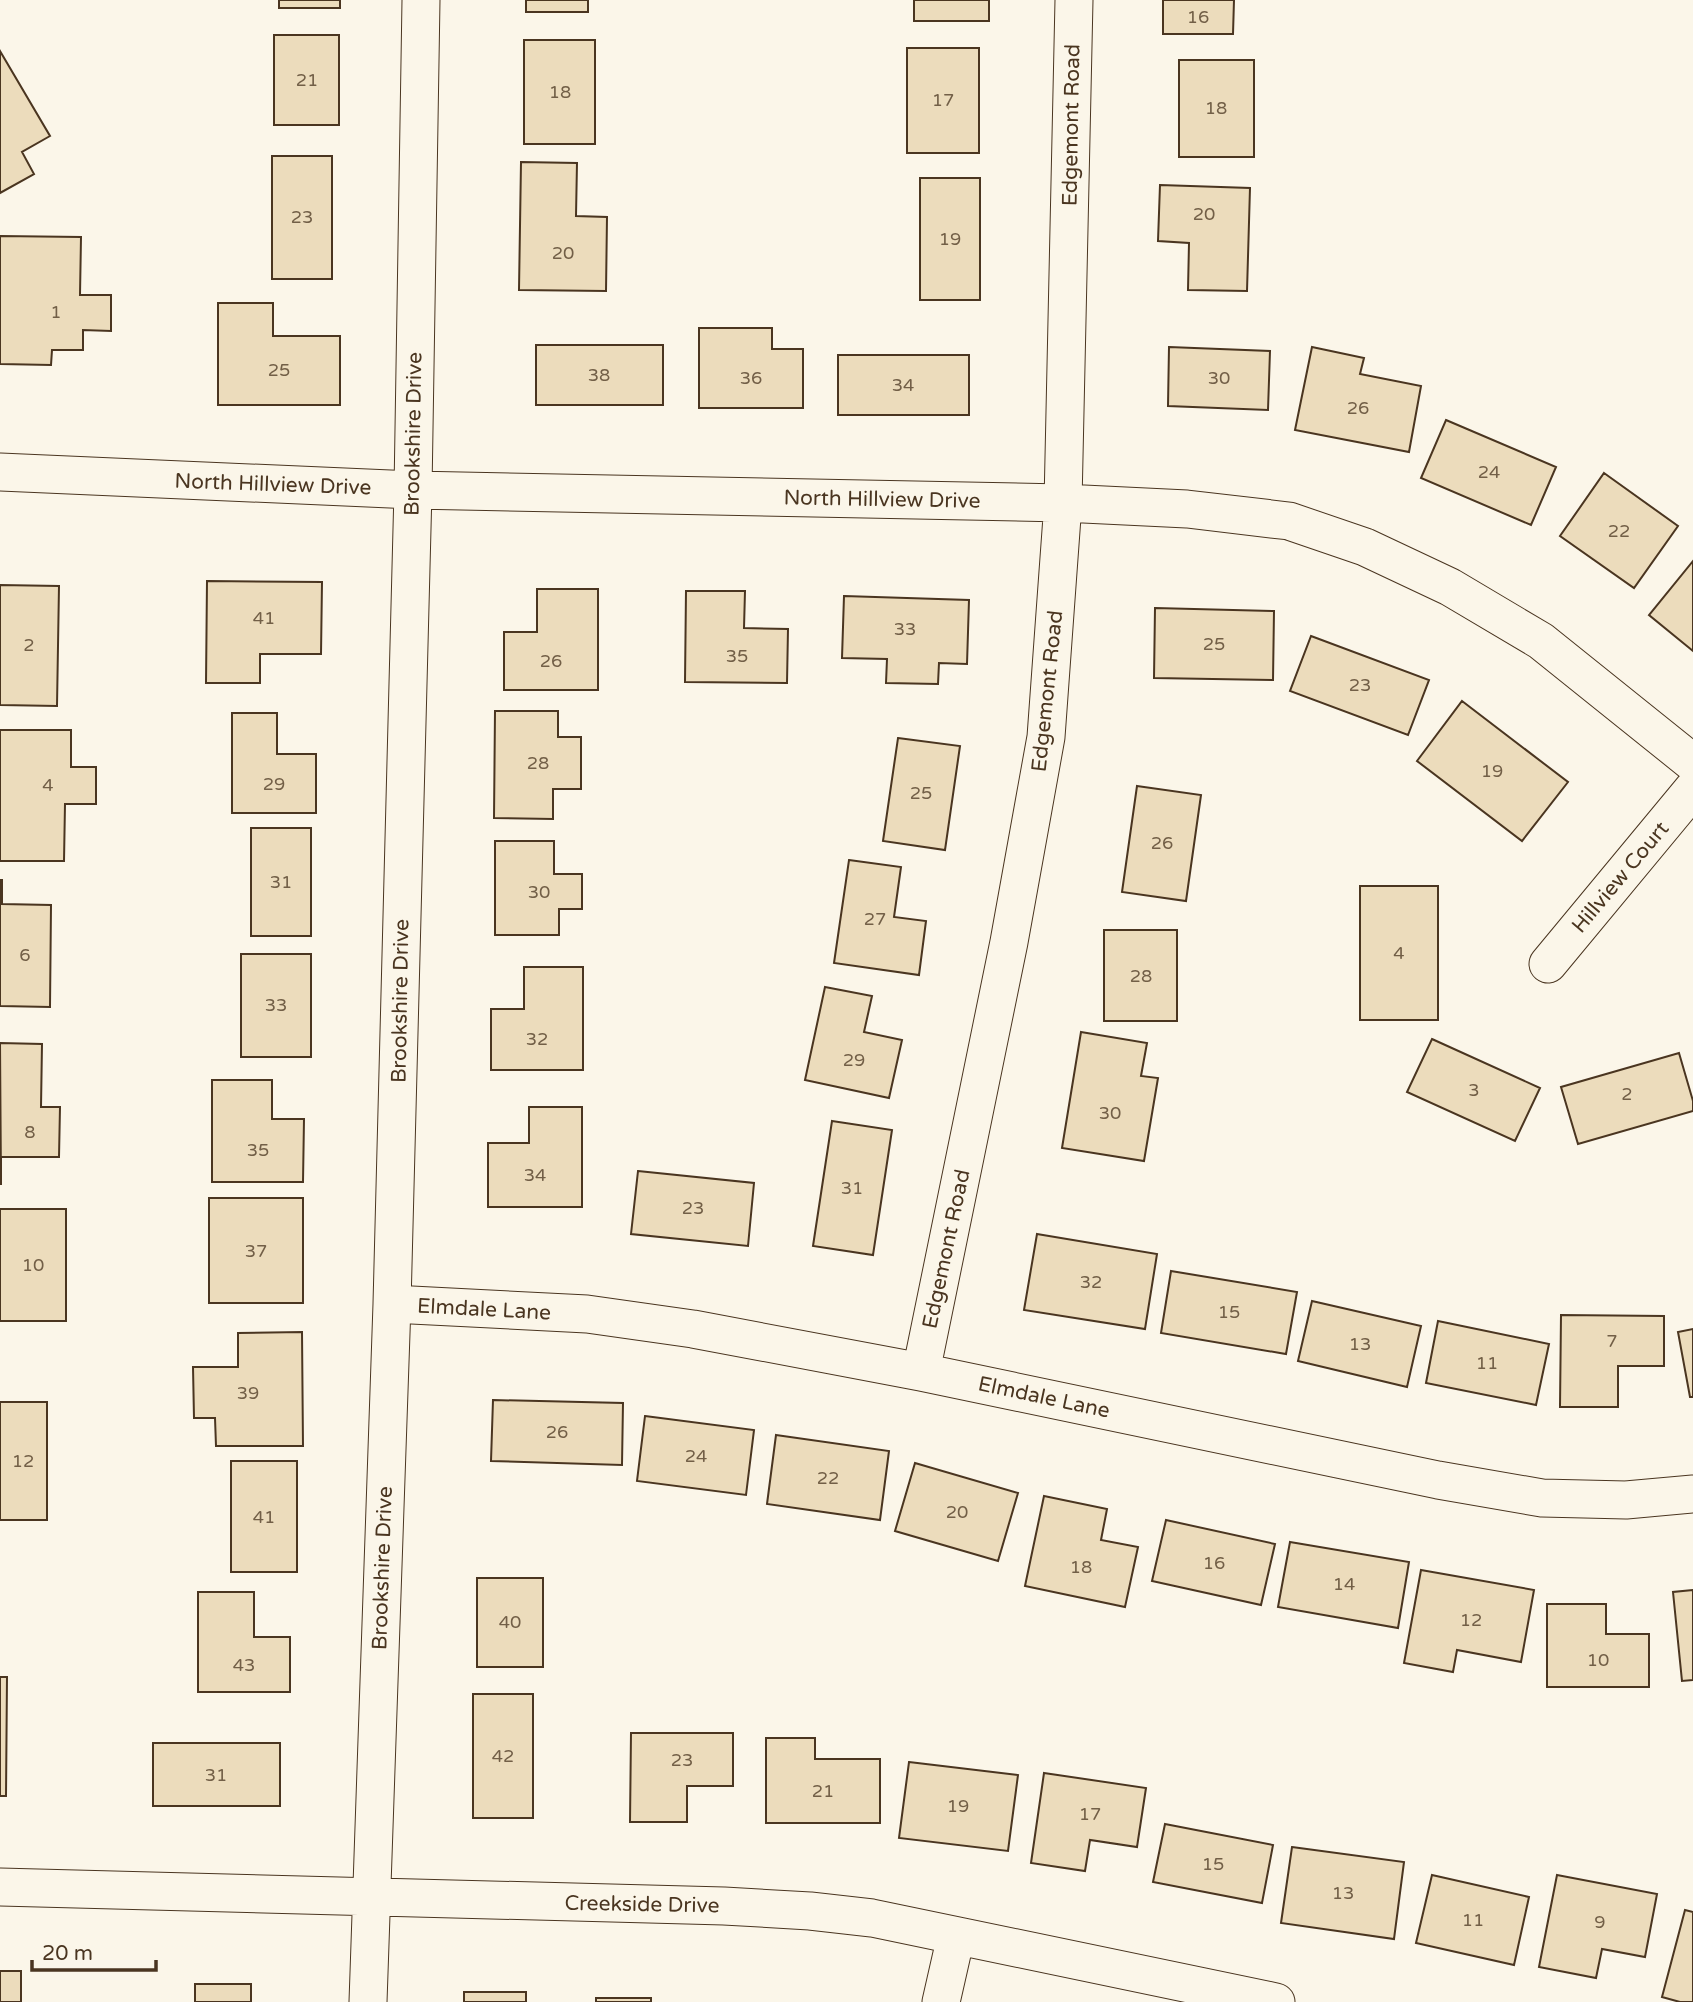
<svg xmlns="http://www.w3.org/2000/svg" width="1693" height="2002" font-family="'Varela Round',sans-serif">
<style>
.building{fill:#ecdcbc;stroke:#4a3520;stroke-width:2}
.lines{fill:none;stroke-linecap:round;stroke-linejoin:round}
.minor-casing{stroke:#4a3520;stroke-width:39}
.minor{stroke:#fbf6e9;stroke-width:37}
.labels{text-anchor:middle;stroke-width:5;stroke-linejoin:round;paint-order:stroke}
.number-label{font-size:18px;fill:#725f47}
.street-label{font-size:21px;fill:#4a3520;stroke:#fbf6e9}
</style>
<rect width="100%" height="100%" fill="#fbf6e9"/>
<!-- building -->
<path class="building" d="M279,0H340V8H279Z
M526,0H588V12H526Z
M914,0H989V21H914Z
M1163,0H1234L1233,34H1163Z
M274,35H339V125H274Z
M524,40H595V144H524Z
M907,48H979V153H907Z
M0,51L50,136L22,152L34,174L0,193Z
M1179,60H1254V157H1179Z
M272,156H332V279H272Z
M521,162L577,163L576,216L607,217L606,291L519,290Z
M920,178H980V300H920Z
M1160,185L1250,188L1247,291L1188,290L1189,243L1158,241Z
M0,236L81,237L80,295H111V331L83,330V350H52L51,365L0,364Z
M218,303H273V336H340V405H218Z
M699,328H772V349H803V408H699Z
M536,345H663V405H536Z
M1169,347L1270,351L1268,410L1168,406Z
M1312,347L1364,358L1360,374L1421,386L1409,452L1295,430Z
M838,355H969V415H838Z
M1446,420L1556,467L1531,525L1421,478Z
M1604,473L1678,526L1634,588L1560,536Z
M1693,561V651L1649,615Z
M207,581L322,582L321,654H260V683H206Z
M0,585L59,586L57,706L0,705Z
M537,589H598V690H504V632H537Z
M686,591H745L744,628L788,629L787,683L685,682Z
M844,596L969,600L967,664L939,663L938,684L886,683L887,659L842,658Z
M1155,608L1274,611L1273,680L1154,678Z
M1311,636L1429,680L1408,735L1290,691Z
M1462,701L1568,782L1522,841L1417,761Z
M495,711H558V737H581V789H553V819L494,818Z
M232,713H277V754H316V813H232Z
M0,730H71V767H96V804H65L64,861H0Z
M898,738L960,746L945,850L883,841Z
M1137,786L1201,795L1186,901L1122,892Z
M251,828H311V936H251Z
M495,841H554V874H582V909H559V935H495Z
M849,860L901,867L894,917L926,921L919,975L834,963Z
M0,880H2V904L51,905L50,1007L0,1006Z
M1360,886H1438V1020H1360Z
M1104,930H1177V1021H1104Z
M241,954H311V1057H241Z
M524,967H583V1070H491V1009H524Z
M825,987L872,996L864,1032L902,1040L889,1098L805,1080Z
M1081,1032L1147,1043L1141,1076L1158,1078L1144,1161L1062,1148Z
M1432,1039L1540,1088L1515,1141L1407,1092Z
M0,1043L42,1044L41,1107H60L59,1157H1V1185Z
M1679,1053L1693,1101V1111L1578,1144L1561,1087Z
M212,1080H272V1119H304L303,1182H212Z
M529,1107H582V1207H488V1143H529Z
M832,1121L892,1130L873,1255L813,1246Z
M638,1171L754,1183L748,1246L631,1234Z
M209,1198H303V1303H209Z
M0,1209H66V1321H0Z
M1037,1234L1157,1254L1145,1329L1024,1310Z
M1171,1271L1297,1292L1286,1354L1161,1333Z
M1312,1301L1421,1326L1407,1387L1298,1361Z
M1561,1315L1664,1316V1366H1618V1407H1560Z
M1438,1321L1549,1344L1536,1405L1426,1383Z
M1693,1329V1397H1690L1678,1332Z
M302,1332L303,1446H216L215,1418H194L193,1367H238V1333Z
M493,1400L623,1403L622,1465L491,1461Z
M0,1402H47V1520H0Z
M645,1416L754,1430L746,1495L637,1481Z
M776,1435L889,1451L880,1520L767,1504Z
M231,1461H297V1572H231Z
M915,1463L1018,1493L998,1561L895,1531Z
M1044,1496L1107,1509L1101,1540L1138,1547L1125,1607L1025,1586Z
M1166,1520L1275,1544L1261,1605L1152,1581Z
M1290,1542L1409,1562L1398,1628L1278,1607Z
M1421,1570L1534,1590L1521,1662L1457,1650L1453,1672L1404,1663Z
M477,1578H543V1667H477Z
M1693,1590V1680L1682,1681L1673,1592Z
M198,1592H254V1637H290V1692H198Z
M1547,1604H1606V1634H1649V1687H1547Z
M0,1677H7L6,1796H0Z
M473,1694H533V1818H473Z
M631,1733H733V1786H687V1822H630Z
M766,1738H815V1759H880V1823H766Z
M153,1743H280V1806H153Z
M909,1762L1018,1775L1008,1851L899,1838Z
M1044,1773L1146,1788L1137,1847L1090,1840L1085,1871L1031,1863Z
M1165,1824L1273,1845L1262,1903L1153,1882Z
M1292,1847L1404,1862L1394,1939L1281,1923Z
M1432,1875L1529,1897L1514,1965L1416,1943Z
M1557,1875L1657,1894L1645,1957L1602,1949L1596,1978L1539,1967Z
M1685,1910L1693,1912V2002H1680L1662,1997Z
M0,1971H21V2002H0Z
M195,1984H251V2002H195Z
M464,1992H526V2002H464Z
M596,1998H651V2002H596Z"/>
<g class="lines">
<defs>
<path id="minor" d="M0,472L413,490L1063,503L1187,509L1289,521L1365,547L1450,587L1541,641L1693,763
M1548,964L1693,789
M392,1304L587,1314L693,1329L921,1372L1438,1480L1542,1498L1626,1500L1693,1494
M921,1372L1009,942L1046,737L1063,503L1074,0
M0,1887L724,1906L810,1911L872,1918L1276,2002
M368,2002L392,1304L413,490L421,0
M941,2002L956,1936"/>
</defs>
<!-- minor casing -->
<use href="#minor" class="minor-casing"/>
<!-- minor -->
<use href="#minor" class="minor"/>
</g>
<g class="labels">
<!-- number labels -->
<g class="number-label">
<text x="1198" y="23">16</text>
<text x="307" y="86">21</text>
<text x="560" y="98">18</text>
<text x="943" y="106">17</text>
<text x="1216" y="114">18</text>
<text x="1204" y="220">20</text>
<text x="302" y="223">23</text>
<text x="950" y="245">19</text>
<text x="563" y="259">20</text>
<text x="56" y="318">1</text>
<text x="279" y="376">25</text>
<text x="599" y="381">38</text>
<text x="751" y="384">36</text>
<text x="1219" y="384">30</text>
<text x="903" y="391">34</text>
<text x="1358" y="414">26</text>
<text x="1489" y="478">24</text>
<text x="1619" y="537">22</text>
<text x="264" y="624">41</text>
<text x="905" y="635">33</text>
<text x="1214" y="650">25</text>
<text x="29" y="651">2</text>
<text x="737" y="662">35</text>
<text x="551" y="667">26</text>
<text x="1360" y="691">23</text>
<text x="538" y="769">28</text>
<text x="1492" y="777">19</text>
<text x="274" y="790">29</text>
<text x="48" y="791">4</text>
<text x="921" y="799">25</text>
<text x="1162" y="849">26</text>
<text x="281" y="888">31</text>
<text x="539" y="898">30</text>
<text x="875" y="925">27</text>
<text x="1399" y="959">4</text>
<text x="25" y="961">6</text>
<text x="1141" y="982">28</text>
<text x="276" y="1011">33</text>
<text x="537" y="1045">32</text>
<text x="854" y="1066">29</text>
<text x="1474" y="1096">3</text>
<text x="1627" y="1100">2</text>
<text x="1110" y="1119">30</text>
<text x="30" y="1138">8</text>
<text x="258" y="1156">35</text>
<text x="535" y="1181">34</text>
<text x="852" y="1194">31</text>
<text x="693" y="1214">23</text>
<text x="256" y="1257">37</text>
<text x="33" y="1271">10</text>
<text x="1091" y="1288">32</text>
<text x="1229" y="1318">15</text>
<text x="1612" y="1347">7</text>
<text x="1360" y="1350">13</text>
<text x="1487" y="1369">11</text>
<text x="248" y="1399">39</text>
<text x="557" y="1438">26</text>
<text x="696" y="1462">24</text>
<text x="23" y="1467">12</text>
<text x="828" y="1484">22</text>
<text x="957" y="1518">20</text>
<text x="264" y="1523">41</text>
<text x="1214" y="1569">16</text>
<text x="1081" y="1573">18</text>
<text x="1344" y="1590">14</text>
<text x="1471" y="1626">12</text>
<text x="510" y="1628">40</text>
<text x="1598" y="1666">10</text>
<text x="244" y="1671">43</text>
<text x="503" y="1762">42</text>
<text x="682" y="1766">23</text>
<text x="216" y="1781">31</text>
<text x="823" y="1797">21</text>
<text x="958" y="1812">19</text>
<text x="1090" y="1820">17</text>
<text x="1213" y="1870">15</text>
<text x="1343" y="1899">13</text>
<text x="1473" y="1926">11</text>
<text x="1600" y="1928">9</text>
</g>
<!-- street labels -->
<g class="street-label">
<text transform="translate(1071 125) rotate(-89)" y="7">Edgemont Road</text>
<text transform="translate(413 434) rotate(-89)" y="7">Brookshire Drive</text>
<text transform="translate(273 484) rotate(2)" y="7">North Hillview Drive</text>
<text transform="translate(882 499) rotate(1)" y="7">North Hillview Drive</text>
<text transform="translate(1047 691) rotate(-84)" y="7">Edgemont Road</text>
<text transform="translate(1620 877) rotate(-50)" y="7">Hillview Court</text>
<text transform="translate(400 1001) rotate(-89)" y="7">Brookshire Drive</text>
<text transform="translate(946 1249) rotate(-78)" y="7">Edgemont Road</text>
<text transform="translate(484 1309) rotate(3)" y="7">Elmdale Lane</text>
<text transform="translate(1044 1397) rotate(12)" y="7">Elmdale Lane</text>
<text transform="translate(382 1568) rotate(-88)" y="7">Brookshire Drive</text>
<text transform="translate(642 1904) rotate(1)" y="7">Creekside Drive</text>
</g>
</g>
<!-- scale -->
<path d="M32 1960v10h124v-10" fill="none" stroke="#4a3520" stroke-width="3.5"/>
<text x="42" y="1960" font-size="21" fill="#4a3520" stroke="#fbf6e9" stroke-width="5" paint-order="stroke">20 m</text>
</svg>
